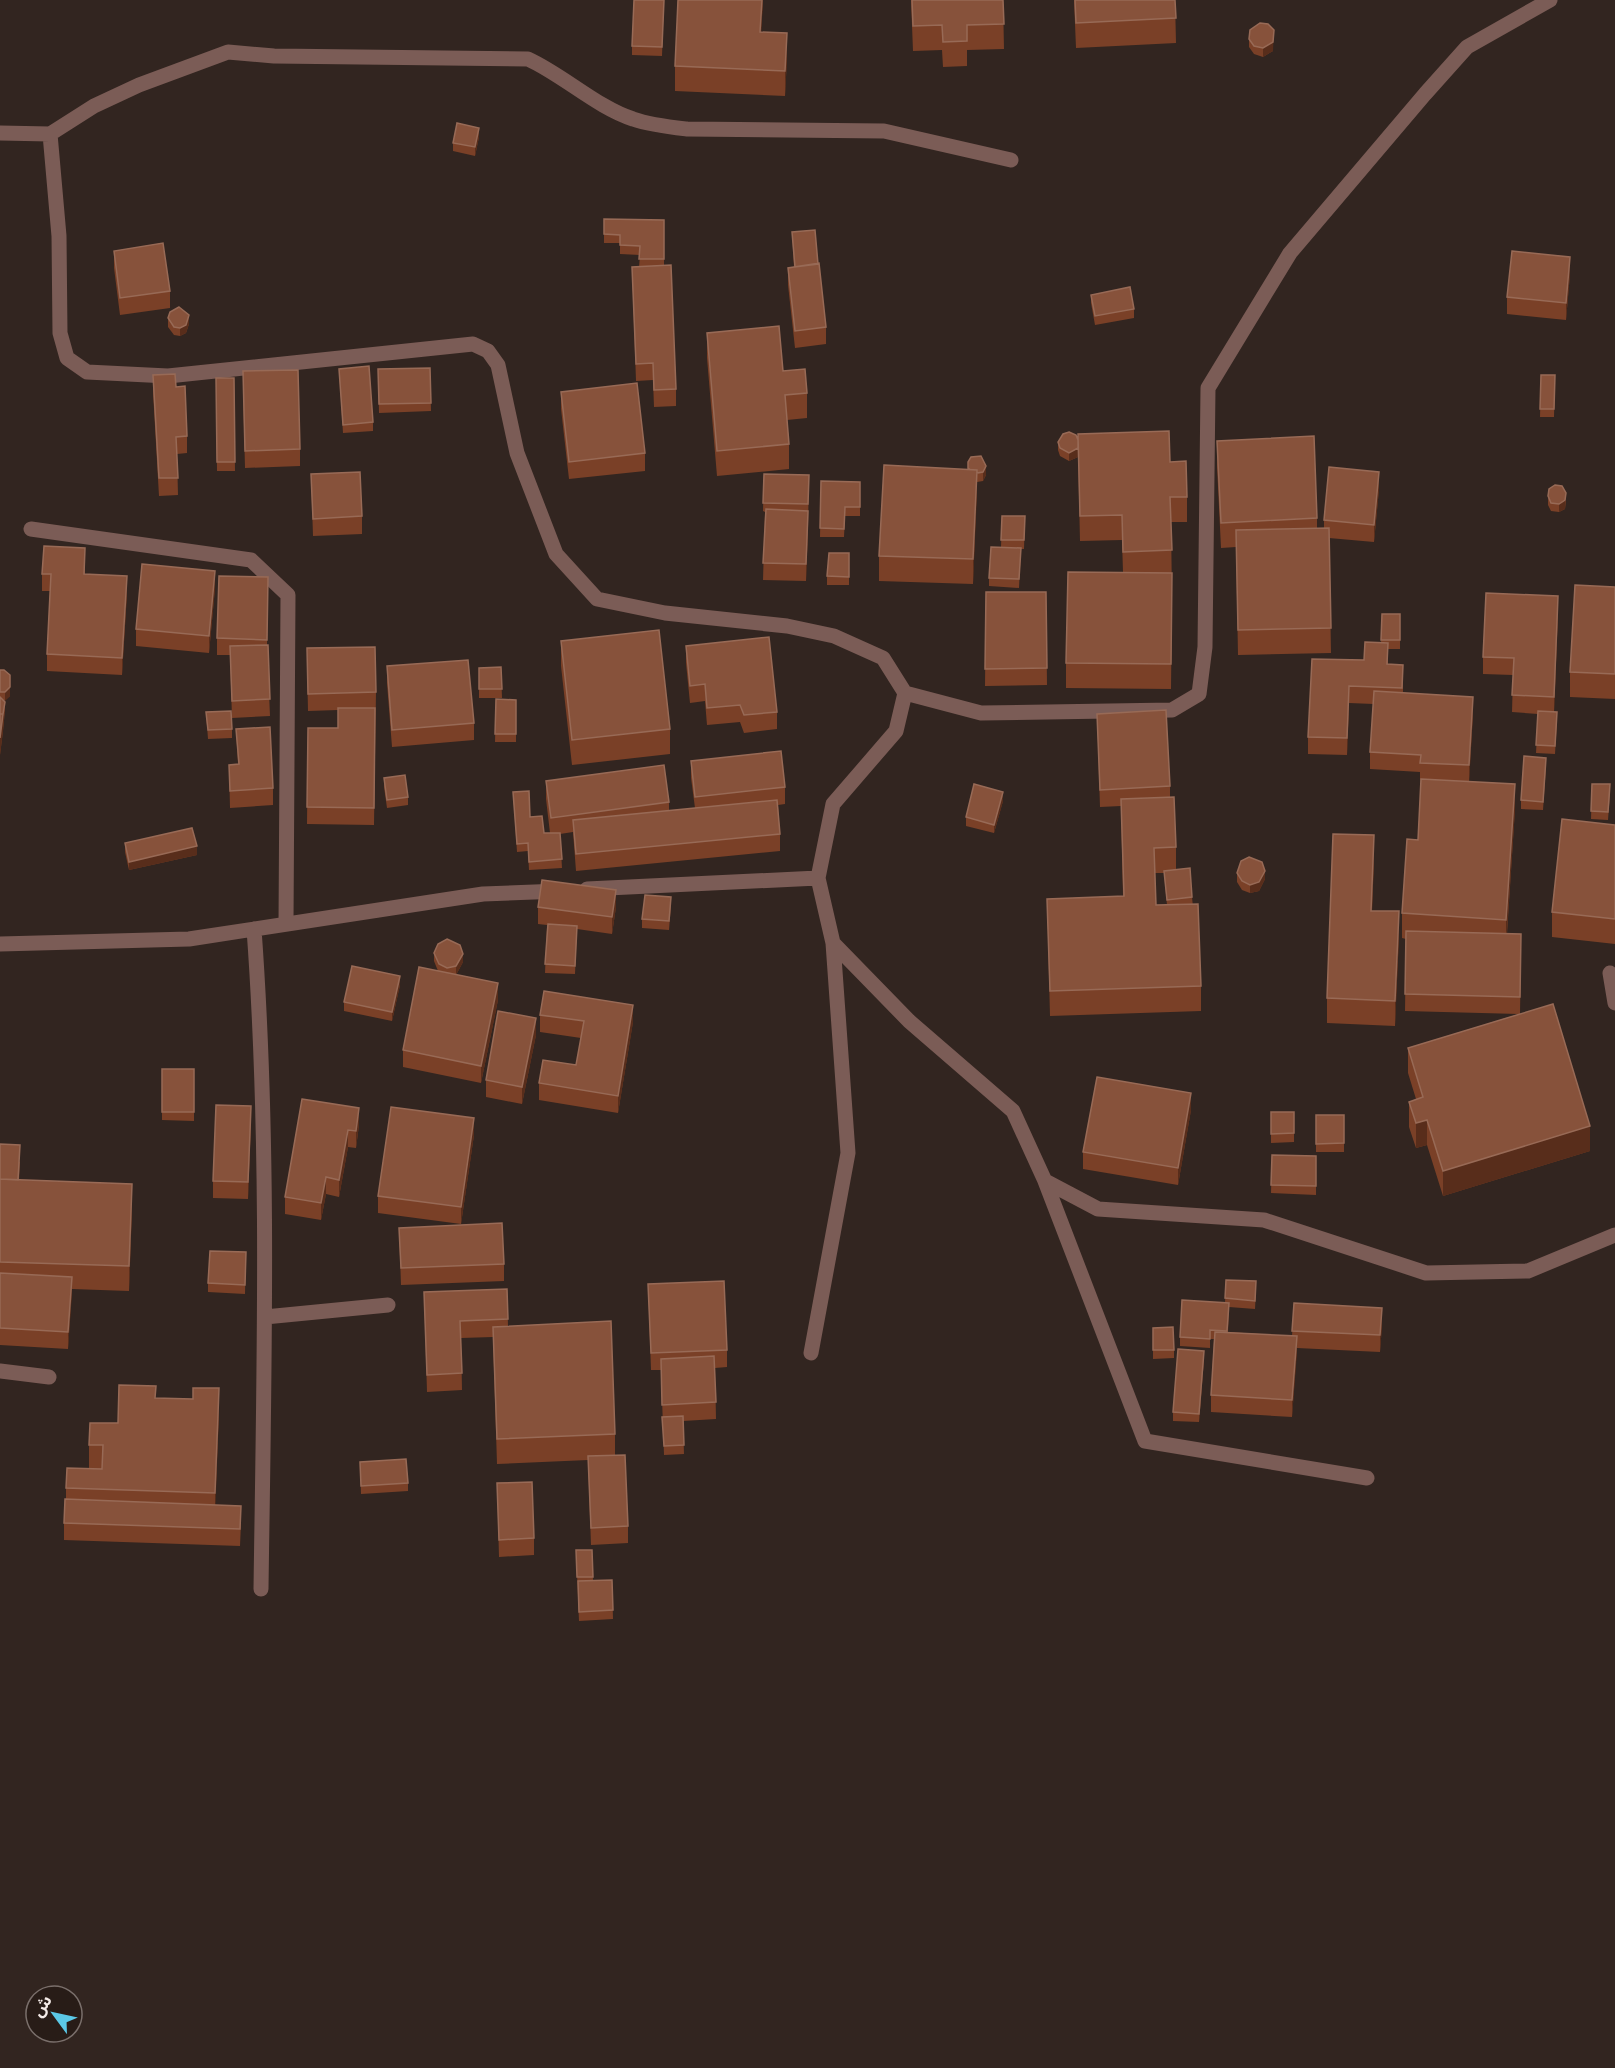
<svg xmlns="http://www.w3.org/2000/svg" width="1615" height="2068" font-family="Inter,'Noto Sans Arabic',sans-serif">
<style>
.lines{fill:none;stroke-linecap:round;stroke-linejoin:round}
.minor{stroke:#7b5c56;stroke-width:15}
.wall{fill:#7a4027;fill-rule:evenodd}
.shaded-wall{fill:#582d1b}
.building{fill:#87523b;stroke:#986a56;stroke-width:1.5}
</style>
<rect width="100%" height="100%" fill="#322520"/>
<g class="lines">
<!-- minor -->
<path class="minor" d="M0,133L50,134L94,106L139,85L228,52L274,56L528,59C563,75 598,108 633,119C650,125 669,127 687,129L884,131L1011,160
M50,134L59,236L60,333L67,358L87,372L168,376L473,344L488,351L498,365L517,453L556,554L597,599L665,613L787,626L834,636L883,658L905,693L896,731L833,804L818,878L587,889
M31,529L251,560L288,595L286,924
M905,693L981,713L1172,710L1199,694L1205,647L1208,388L1290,253L1425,94L1467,47L1550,0
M818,878L833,943L909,1021L1013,1111L1045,1181L1098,1209L1264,1220L1426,1273L1528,1271L1615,1235
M254,929C270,1148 264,1369 261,1589
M0,944L189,939L483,894L560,891
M1610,973L1615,1003
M1045,1181L1145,1441L1367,1478
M265,1317L388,1305
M811,1353L848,1153L833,943
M0,1371L49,1377"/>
</g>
<!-- wall -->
<path class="wall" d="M664,0L662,56L632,55V46Z
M678,0H763L761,32L787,58L785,96L675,91V66Z
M911,0H1003L1004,49L967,50V66L943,67L942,50L913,51Z
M1074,0H1175L1176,43L1076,48Z
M1249,39L1273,51L1263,57L1254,54L1249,47Z
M479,137L475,156L453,151V143Z
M604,219L664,220V266L676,389V406L654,407L653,380L636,381L632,267H639L640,255L620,254V243H604Z
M792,232L818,264L826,327V344L795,348L788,285V268L794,267Z
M114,251L170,291V308L120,315L114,268Z
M1570,274L1566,320L1507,314V297Z
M1091,295L1134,309V318L1095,325L1091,303Z
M168,318L189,324L186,333L180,336L174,335L168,327Z
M707,333L783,371L807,393V418L787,420L789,444V469L717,476L707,358Z
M430,368L431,411L379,413L378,369Z
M339,369L373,422V431L343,433Z
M153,375L176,387L187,436V453L177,454L178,495L159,496L153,392Z
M1541,375H1555L1554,417H1540Z
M216,378H234L235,471H217Z
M243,388L300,449V466L245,468Z
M561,392L645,453V471L569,479L561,409Z
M1078,440L1170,462L1187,497V522H1171L1172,598L1171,689L1066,688V663L1123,572L1122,540L1080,541L1078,453V457L1069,461L1060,456L1058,450V442Z
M1217,441L1317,518V528H1324V520L1379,489L1374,542L1329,538L1331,653L1238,655L1236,547L1221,548L1217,466Z
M981,456L986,475L983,481L977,482L973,584L879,581V556L968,469V462Z
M311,474L362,516V534L313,536Z
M764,474L809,475L808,528L806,581L763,580L765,512L763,511Z
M821,481L860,482V516H845L844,537H820Z
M1548,496L1566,501L1565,509L1559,512L1551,511L1548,505Z
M1002,516H1025L1024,549H1021L1019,588L989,586V578L1001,547Z
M849,553V585H827V576Z
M85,565V574L127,593L122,675L47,671V654L50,591H42V574Z
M268,577L267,645L270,716L232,718L230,655H217V638Z
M1615,587V699L1570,697V672Z
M215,588L209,653L136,646V629Z
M986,592H1046L1047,685L985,686Z
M1558,613L1554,712L1557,721L1555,754L1536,753L1538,714L1512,712L1513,675L1483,674V657Z
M1382,614H1400V649H1388V664L1403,665V693L1473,714L1469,782L1515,809L1507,934L1521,951L1520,1014L1590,1151L1443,1196L1427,1145L1416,1148L1409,1127V1102L1416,1099L1408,1073V1048L1519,1014L1405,1011L1406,939L1402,938V913L1418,840L1421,780H1420V772L1370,769V752L1374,704L1349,703L1347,755L1308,754V737L1364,660L1381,643Z
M561,641L670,729V754L572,765L561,666Z
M686,646L777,712V729L744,733L740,722L707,725L705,701L690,703L686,663Z
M307,665L376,692L374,825L307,824L308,728H338V710L308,711Z
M387,666L474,723V740L392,747L387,683Z
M501,667L502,698H479V668Z
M0,670L10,696L4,701L5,710L3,731L0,755Z
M496,699L516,700V742H495Z
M206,712L232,729V738L208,739Z
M1097,714L1170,786V797L1176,847V869L1192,897L1201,986V1011L1050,1016L1047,899L1123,896L1121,806L1100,807ZM1155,873H1164L1167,905H1156Z
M236,729L273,788V805L230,808L229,765L238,764Z
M691,761L785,787V804L778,805L780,834V851L576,871L573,832L560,834L562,868L529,870L528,851L517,852L513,792L530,817L544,833H550L546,799V781L669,802V811L695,808L691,778Z
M1546,766L1543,810L1521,809V800Z
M384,778L408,797V805L387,808L384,787Z
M1592,784L1610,793L1608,820L1591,819Z
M1003,801L994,833L966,826V817Z
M1615,825V944L1552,937V912Z
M125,843L197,855L129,870L125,852Z
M1374,860L1372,911L1399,936L1395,1026L1327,1023V998Z
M1237,873L1265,879L1259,891L1250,893L1242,890L1237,882Z
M671,905L669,930L642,928V919Z
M538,907H616L612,934L577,929L575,974L545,973L547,925L538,924Z
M434,953L463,962L456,975L498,1000L481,1083L403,1067V1050L438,971L434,961Z
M400,985L392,1021L344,1011V1002Z
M540,1015L633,1022L618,1113L539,1100V1083L576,1065L581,1038L540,1032Z
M536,1035L522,1104L486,1097V1080Z
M162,1069H194V1121L162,1120Z
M302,1099L359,1125L356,1148L348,1147L339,1197L326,1194L321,1220L285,1214V1197Z
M1191,1110L1178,1185L1083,1169V1152Z
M1271,1112H1294V1142L1271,1143Z
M1316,1115H1344V1152H1316Z
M251,1123L248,1199L213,1198V1181Z
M474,1135L461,1224L378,1213V1196Z
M0,1144L20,1162L19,1180L132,1209L129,1291L72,1289L68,1349L0,1345Z
M1272,1155L1316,1156V1195L1271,1193Z
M399,1228L504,1264V1281L401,1285Z
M246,1252L245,1294L208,1292V1283Z
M1226,1280L1256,1290L1255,1309L1229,1307L1228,1332L1292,1336L1294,1303L1382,1325L1380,1352L1297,1348L1292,1417L1211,1412V1395L1214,1339H1210V1348L1180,1346V1337L1225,1303Z
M648,1284L727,1350V1367L715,1368L716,1419L683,1421L684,1454L664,1455L661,1370H651Z
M507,1289L508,1326L615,1434V1455L628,1526V1543L591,1545L588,1460L497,1464L493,1337L461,1338L462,1390L427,1392L424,1292Z
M1153,1328L1174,1350V1358L1153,1359Z
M1204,1359L1199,1422L1173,1421V1412Z
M156,1398L219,1413L215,1505L241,1523L240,1546L64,1540V1523L66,1500V1488L89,1469V1445L118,1423Z
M360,1462L408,1483V1491L361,1494Z
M497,1483L534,1538V1555L499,1557Z
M576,1550H592L593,1580H612L613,1619L579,1621Z"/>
<!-- shaded-wall -->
<path class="shaded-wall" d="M762,0H763L760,57V32Z
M1274,30L1273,51L1263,57V48Z
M787,33V58L785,96V71Z
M479,128V137L475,156V147Z
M1570,257V274L1566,320V303Z
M189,315V324L186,333L180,336V328Z
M1078,445V457L1069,461V453Z
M986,466V475L983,481V472Z
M977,470V495L973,584V559Z
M1379,472V489L1374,542V525Z
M1566,493L1565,509L1559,512V504Z
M808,511V528L806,581V564Z
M215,571V588L209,653V636Z
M127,576V593L122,675V658Z
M1558,596V613L1554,714V697Z
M1349,686V703L1347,755V738Z
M10,687V696L5,701V692Z
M1473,697V714L1469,783V765Z
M5,702L3,731L0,755V738Z
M1515,784V809L1506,945V920Z
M1003,792V801L994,833V825Z
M1374,835V860L1371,936V911Z
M197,846V855L129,870V862Z
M1265,871V879L1259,891L1250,893V885Z
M616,890V907L612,934V917Z
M1399,911V936L1395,1026V1001Z
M463,954V962L456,975V966Z
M400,976V985L392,1021V1012Z
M498,983V1000L481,1083V1066Z
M633,1005V1022L618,1113V1096Z
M536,1018V1035L522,1104V1087Z
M1191,1093V1110L1178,1185V1168Z
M251,1106V1123L248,1199V1182Z
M359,1108V1125L356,1148V1131Z
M474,1118V1135L461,1224V1207Z
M1427,1120V1145L1416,1148V1123Z
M1590,1126V1151L1443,1196V1171Z
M348,1130V1147L339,1197V1180Z
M326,1177V1194L321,1220V1203Z
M132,1184V1209L129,1291V1266Z
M72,1277V1294L68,1349V1332Z
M1382,1308V1325L1380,1352V1335Z
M1297,1336V1353L1292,1417V1400Z
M1204,1351V1359L1199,1422V1414Z
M219,1388V1413L215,1518V1493Z"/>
<!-- building -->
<path class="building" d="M634,0H664L662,47L632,46Z
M678,0H762L760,32L787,33L785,71L675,66Z
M912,0H1003L1004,24L967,25V41L943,42L942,25L913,26Z
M1075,0H1175L1176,18L1076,23Z
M1260,23L1268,24L1274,30L1273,42L1263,48L1254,46L1249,39L1250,30Z
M457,123L479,128L475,147L453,143Z
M604,219L664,220V259H639L640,246L620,245V235L604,234Z
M815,230L818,264L795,267L792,232Z
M163,243L170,291L120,298L114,251Z
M1512,251L1570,257L1566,303L1507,297Z
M819,263L826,327L795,331L788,268Z
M671,265L676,389L654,390L653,363L636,364L632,267Z
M1130,287L1134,309L1095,316L1091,295Z
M179,307L189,315L186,325L180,328L174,327L168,318L170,312Z
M779,326L783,371L805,369L807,393L785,395L789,444L717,451L707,333Z
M369,366L373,422L343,425L339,369Z
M430,368L431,403L379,404L378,369Z
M298,370L300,449L245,451L243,371Z
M175,374L176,387L185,386L187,436L176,437L178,478H159L153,375Z
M1541,375H1555L1554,409H1540Z
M216,378H234L235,462H217Z
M637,383L645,453L569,462L561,392Z
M1169,431L1170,462L1186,461L1187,497H1170L1172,550L1123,552L1122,515L1080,516L1078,434Z
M1069,432L1076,435L1078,440V448L1069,453L1060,448L1058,442L1063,434Z
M1314,436L1317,518L1221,523L1217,441Z
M981,456L986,466L983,472L977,473V470H970L968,468V462L971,457Z
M884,465L977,470L973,559L879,556Z
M1329,467L1379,472L1374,525L1324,520Z
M360,472L362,516L313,519L311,474Z
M764,474L809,475L808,504L763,503Z
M821,481L860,482V507H845L844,529L820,528Z
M1555,485L1562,486L1566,493L1565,500L1559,504L1551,503L1548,496L1549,489Z
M766,509L808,511L806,564L763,563Z
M1002,516H1025L1024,540H1001Z
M1329,528L1331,628L1238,630L1236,530Z
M44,546L85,548L84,574L127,576L122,658L47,654L51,574H42Z
M991,547L1021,548L1019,579L989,578Z
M829,553H849V577L827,576Z
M142,564L215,571L209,636L136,629Z
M1068,572L1172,573L1171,664L1066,663Z
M219,576L268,577L267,640L217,638Z
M1575,585L1615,587V674L1570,672Z
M986,592H1046L1047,668L985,669Z
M1486,593L1558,596L1554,697L1512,695L1514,658L1483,657Z
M1382,614H1400V640H1381Z
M659,630L670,729L572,740L561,641Z
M769,637L777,712L744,715L740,705L707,708L705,684L690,686L686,646Z
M1365,642L1388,643L1387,664L1403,665L1402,688L1349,686L1347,738L1308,737L1312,659L1364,660Z
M268,645L270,699L232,701L230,646Z
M375,647L376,692L308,694L307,648Z
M468,660L474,723L392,730L387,666Z
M501,667L502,689H479V668Z
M0,670H4L10,675V687L5,692H0Z
M1374,691L1473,697L1469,765L1420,763L1421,755L1370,752Z
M0,697L5,702L3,714H0Z
M496,699L516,700V734H495Z
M338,708H375L374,808L307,807L308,728H338Z
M1166,710L1170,786L1100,790L1097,714Z
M231,711L232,729L208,730L206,712Z
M1538,711L1557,712L1555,746L1536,745Z
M0,714H3L0,738Z
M270,727L273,788L230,791L229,765L239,764L236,729Z
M781,751L785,787L695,797L691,761Z
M1524,756L1546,758L1543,802L1521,800Z
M664,765L669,802L551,818L546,781Z
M405,775L408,797L387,800L384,778Z
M1421,779L1515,784L1506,920L1402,913L1407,839L1418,840Z
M974,784L1003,792L994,825L966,817Z
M1592,784H1610L1608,812L1591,811Z
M529,791L530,817L542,816L544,833H560L562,859L529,862L528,843L517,844L513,792Z
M1174,797L1176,847L1154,848L1156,905L1198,904L1201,986L1050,991L1047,899L1124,896L1121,799Z
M777,800L780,834L576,854L573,820Z
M1562,819L1615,825V919L1552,912Z
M192,828L197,846L129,862L125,843Z
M1333,834L1374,835L1371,911H1399L1395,1001L1327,998Z
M1249,857L1262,862L1265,871L1259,882L1250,885L1242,881L1237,873L1241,861Z
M1190,868L1192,897L1167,900L1164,871Z
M542,880L616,890L612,917L538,907Z
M645,895L671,897L669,921L642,919Z
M548,924L577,926L575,966L545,964Z
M1406,931L1521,934L1520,997L1405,994Z
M447,939L460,945L463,954L456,966L447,968L439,964L434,953L438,944Z
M352,966L400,976L392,1012L344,1002Z
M419,967L498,983L481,1066L403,1050Z
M544,991L633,1005L618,1096L539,1083L543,1060L576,1065L584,1021L540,1015Z
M1553,1004L1590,1126L1443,1171L1427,1120L1416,1123L1409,1102L1423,1097L1408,1048Z
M498,1011L536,1018L522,1087L486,1080Z
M162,1069H194V1112H162Z
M1097,1077L1191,1093L1178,1168L1083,1152Z
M302,1099L359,1108L356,1131L348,1130L339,1180L326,1177L321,1203L285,1197Z
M216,1105L251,1106L248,1182L213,1181Z
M391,1107L474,1118L461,1207L378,1196Z
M1271,1112H1294V1133L1271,1134Z
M1316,1115H1344V1143L1316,1144Z
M0,1144L20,1145L18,1180L0,1179Z
M1272,1155L1316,1156V1186L1271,1185Z
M0,1179L132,1184L129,1266L0,1262Z
M502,1223L504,1264L401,1268L399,1228Z
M210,1251L246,1252L245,1285L208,1283Z
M0,1273L72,1277L68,1332L0,1328Z
M1226,1280L1256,1281L1255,1301L1225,1298Z
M724,1281L727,1350L651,1353L648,1284Z
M507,1289L508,1319L460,1321L462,1373L427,1375L424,1292Z
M1182,1300L1229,1303L1227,1331L1210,1330V1339L1180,1337Z
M1294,1303L1382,1308L1380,1335L1292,1331Z
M611,1321L615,1434L497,1439L493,1327Z
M1173,1327L1174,1350H1153V1328Z
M1215,1332L1297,1336L1292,1400L1211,1395Z
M1178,1349L1204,1351L1199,1414L1173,1412Z
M714,1356L716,1402L662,1405L661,1359Z
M119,1385L156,1386L155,1398L193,1399V1388H219L215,1493L66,1488L67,1468L102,1469L103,1445H89L90,1423H118Z
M683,1416L684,1445L664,1446L662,1417Z
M625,1455L628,1526L591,1528L588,1456Z
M406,1459L408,1483L361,1486L360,1462Z
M532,1482L534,1538L499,1540L497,1483Z
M65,1499L241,1506L240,1529L64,1523Z
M576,1550H592L593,1577H577Z
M612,1580L613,1610L579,1612L578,1581Z"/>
<!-- north arrow -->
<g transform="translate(54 2014) rotate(303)"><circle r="28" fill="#281c17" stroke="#7a6f6b" stroke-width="1.5"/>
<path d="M0-4.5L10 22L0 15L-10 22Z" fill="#5bc8e6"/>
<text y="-9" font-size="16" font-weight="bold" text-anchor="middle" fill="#f4ebe8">ش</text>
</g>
</svg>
